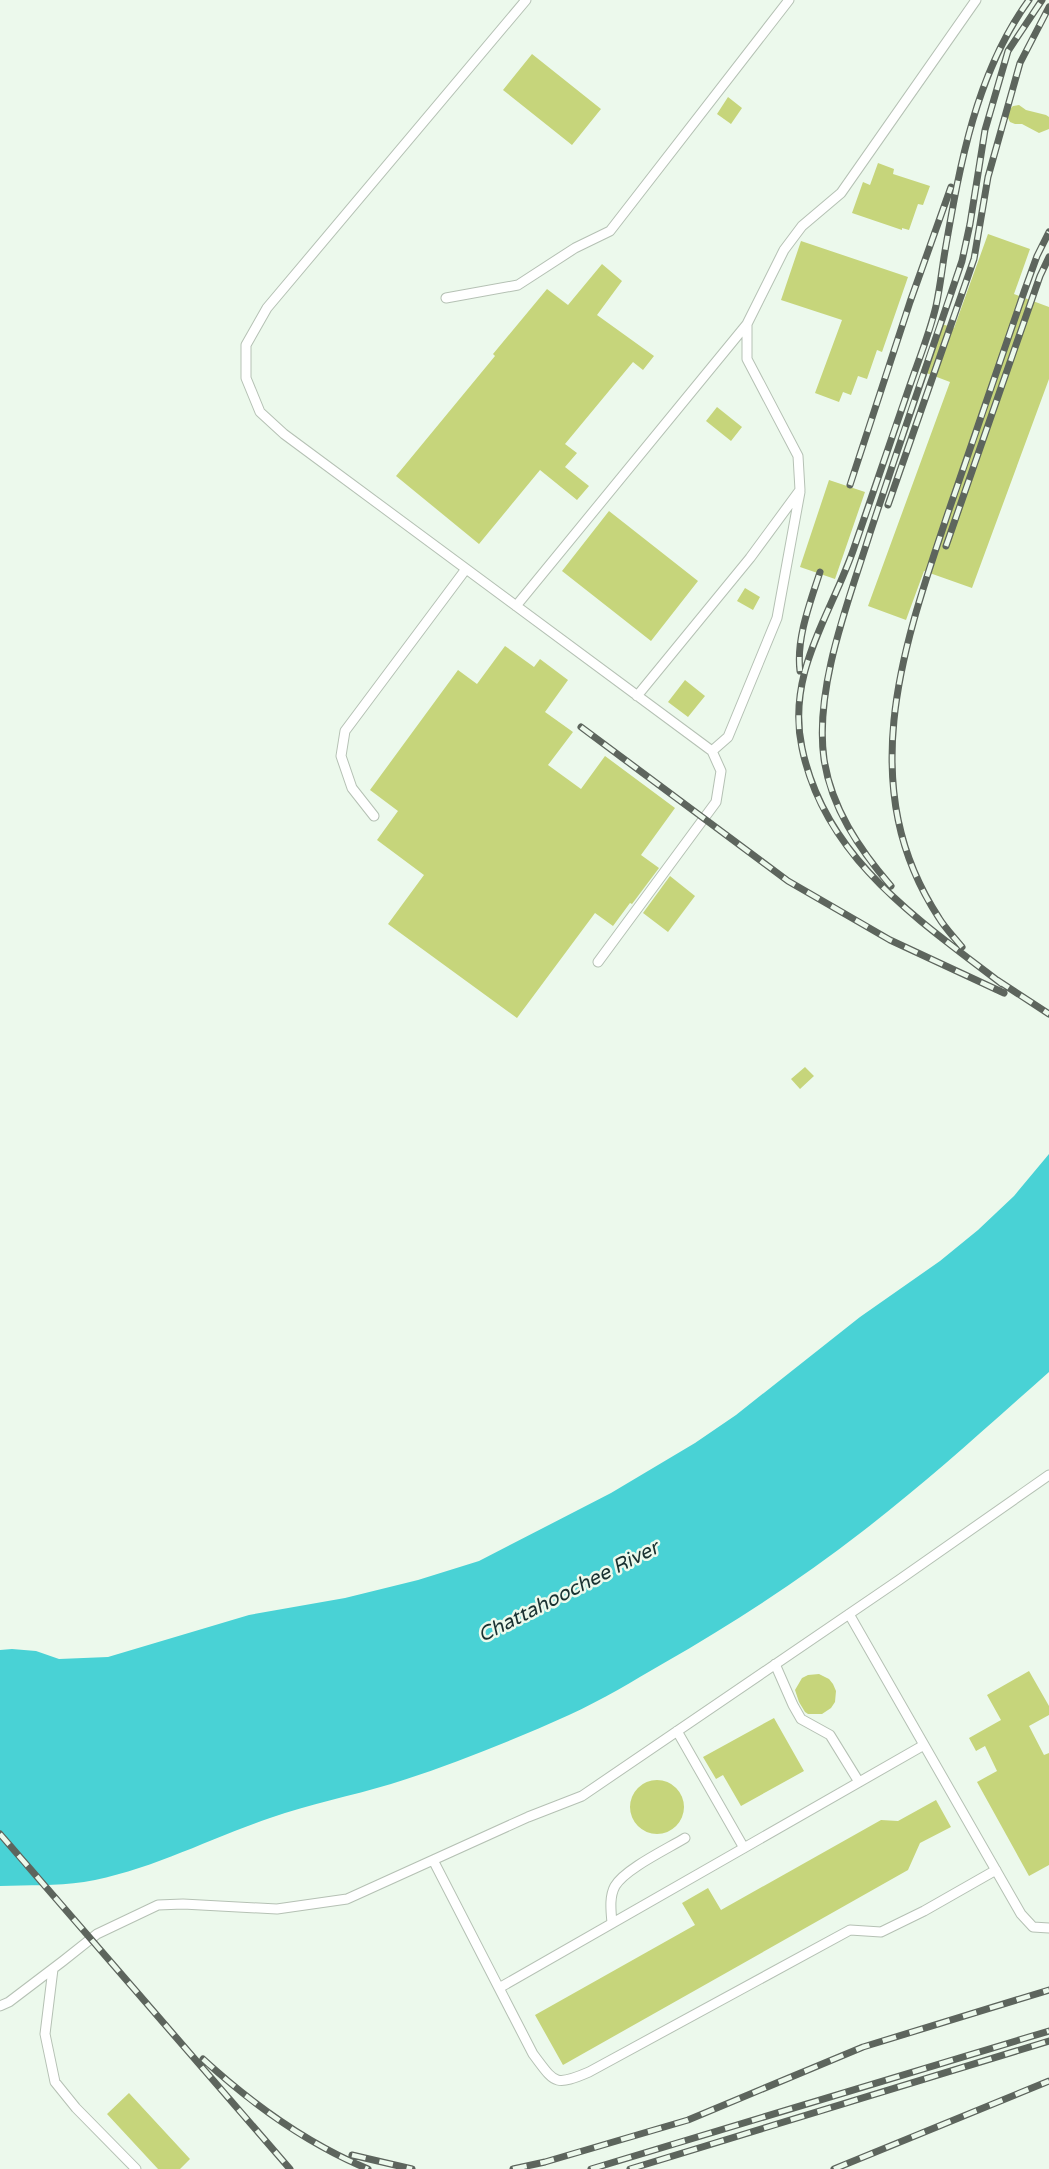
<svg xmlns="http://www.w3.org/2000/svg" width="1049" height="2169" font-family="'Varela Round',sans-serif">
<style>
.water{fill:#49d2d5}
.building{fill:#c6d57b}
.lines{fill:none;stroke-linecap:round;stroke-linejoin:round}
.lane-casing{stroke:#b5c1b4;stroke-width:11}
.lane{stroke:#fff;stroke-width:9}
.rail-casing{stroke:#5d655d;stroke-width:7}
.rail{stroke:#ecf9ec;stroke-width:4.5;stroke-dasharray:14;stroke-linecap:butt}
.labels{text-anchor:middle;stroke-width:5;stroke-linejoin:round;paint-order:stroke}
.water-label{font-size:20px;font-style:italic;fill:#193131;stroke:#ecf9ec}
</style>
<rect width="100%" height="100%" fill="#ecf9ec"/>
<!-- water -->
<path class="water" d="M1049,1154V1372C988,1426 928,1481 863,1531C800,1580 732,1624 664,1663C633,1681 602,1700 569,1715C511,1741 452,1765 391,1784C351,1796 310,1804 270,1818C208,1839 149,1871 84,1882C56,1886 28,1885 0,1886V1650L12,1649L36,1651L59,1659L108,1657L249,1615L345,1598L418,1580L479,1561L611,1493L695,1443L736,1415L860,1317L940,1261L978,1230L1014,1196Z"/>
<!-- building -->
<path class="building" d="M532,54L601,109L572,145L503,90Z
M728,97L742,108L731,124L717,114Z
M1019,105L1026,110L1046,115L1049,117V129L1039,133L1022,124H1015L1010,122L1007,116L1009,110L1013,106Z
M878,163L894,169L893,174L930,186L923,205L918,204L909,230L902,228V230L852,213L863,182L870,185Z
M988,234L1030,249L1014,294L1049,307V379L972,588L924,571L906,620L868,606L950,382L921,371L939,323L954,328Z
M801,241L908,277L882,352L877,350L867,379L858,376L851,395L843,392L839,402L815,393L842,320L781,300Z
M602,264L622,281L597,315L654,356L643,370L633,362L565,444L577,453L565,467L589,486L577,500L540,470L479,544L396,476L495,356L493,354L547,289L568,305Z
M717,407L742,427L731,441L706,421Z
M829,480L865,492L835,579L800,567Z
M609,511L698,581L651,641L562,571Z
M745,588L760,597L753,610L737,601Z
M505,646L534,667L540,659L568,680L545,712L573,732L548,765L581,789L605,756L675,808L641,855L659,868L632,904L630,903L613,926L595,913L517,1018L388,924L424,875L377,840L398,811L370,790L458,670L477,684Z
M685,680L705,696L688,717L668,702Z
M670,876L695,896L668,932L643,913Z
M805,1067L814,1076L800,1089L791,1079Z
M1029,1671L1049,1706V1715L1029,1726L1044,1755L1049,1753V1865L1029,1876L977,1782L997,1771L985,1746L976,1751L969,1738L1001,1720L987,1695Z
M819,1674L829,1679L833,1684L836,1691L835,1702L831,1708L822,1714H808L805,1712L799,1702L795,1690L802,1678L808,1675Z
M774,1718L804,1771L741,1806L723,1775L716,1779L703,1757Z
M630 1807a27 27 0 1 1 54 0a27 27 0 1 1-54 0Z
M936,1800L951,1827L920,1843L908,1870L563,2065L535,2015L695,1925L682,1903L708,1888L721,1910L881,1820L898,1821Z
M129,2093L190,2159L180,2169H158L107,2114Z"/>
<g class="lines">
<defs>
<path id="lane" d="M526,0L267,308L246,345V378L260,412L284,434L712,751L721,771L716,802L598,962
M446,298L518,285L575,248L610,231L789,0
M516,606L747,324L784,250L802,226L841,193L976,0
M637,696L750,558L800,490L798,456L747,359V324
M712,751L728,737L777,618L800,492
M374,816L352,788L341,756L345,731L466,569
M849,1614L1021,1914L1033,1927L1049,1928
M775,1664L793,1705L801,1719L830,1735L859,1782
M677,1731L744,1848
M433,1860L533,2054C555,2083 554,2087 589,2072L850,1930L881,1932L924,1911L996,1870
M612,1923C611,1911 609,1897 615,1886C625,1869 667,1849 685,1838
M53,1969L45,2034L55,2082L76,2108L136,2169
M499,1988L924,1745
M0,2006L9,2002L63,1961L97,1934L158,1905L183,1904L277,1909L347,1899L528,1817L582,1796L899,1580L1049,1475"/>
</defs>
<!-- lane casing -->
<use href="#lane" class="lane-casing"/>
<!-- lane -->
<use href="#lane" class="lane"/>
<defs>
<path id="rail" d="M850,485L910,302L951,187
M888,505L974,259L988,177L1020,63L1049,7
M946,546L1040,276L1049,257
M800,671C796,639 810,603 820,572
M581,727L788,881L890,940L1004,993
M891,886C859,849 831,807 824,759C814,688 849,600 870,533C900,442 931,351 962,261L970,224L985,130L1008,51L1042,0
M962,947C954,937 945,928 939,918C852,785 904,644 950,507C975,436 999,364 1024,292L1037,256L1049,232
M997,980L1049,1014
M1002,984C919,920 825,859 802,748C786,673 831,615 854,548C873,494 891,439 910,385C919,359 930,332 936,306C940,288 942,269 945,251C960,164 976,73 1029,0
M0,1834L290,2169
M203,2059C252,2104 306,2143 368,2169
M352,2155L412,2169
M513,2169L545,2162L688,2120L863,2047L1049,1990
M591,2169L1049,2031
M630,2169L1049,2041
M834,2169L1049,2081"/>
</defs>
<!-- rail casing -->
<use href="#rail" class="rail-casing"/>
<!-- rail -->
<use href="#rail" class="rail"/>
</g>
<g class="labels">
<!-- water labels -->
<g class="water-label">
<text transform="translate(568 1591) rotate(-27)" y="7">Chattahoochee River</text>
</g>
</g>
</svg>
